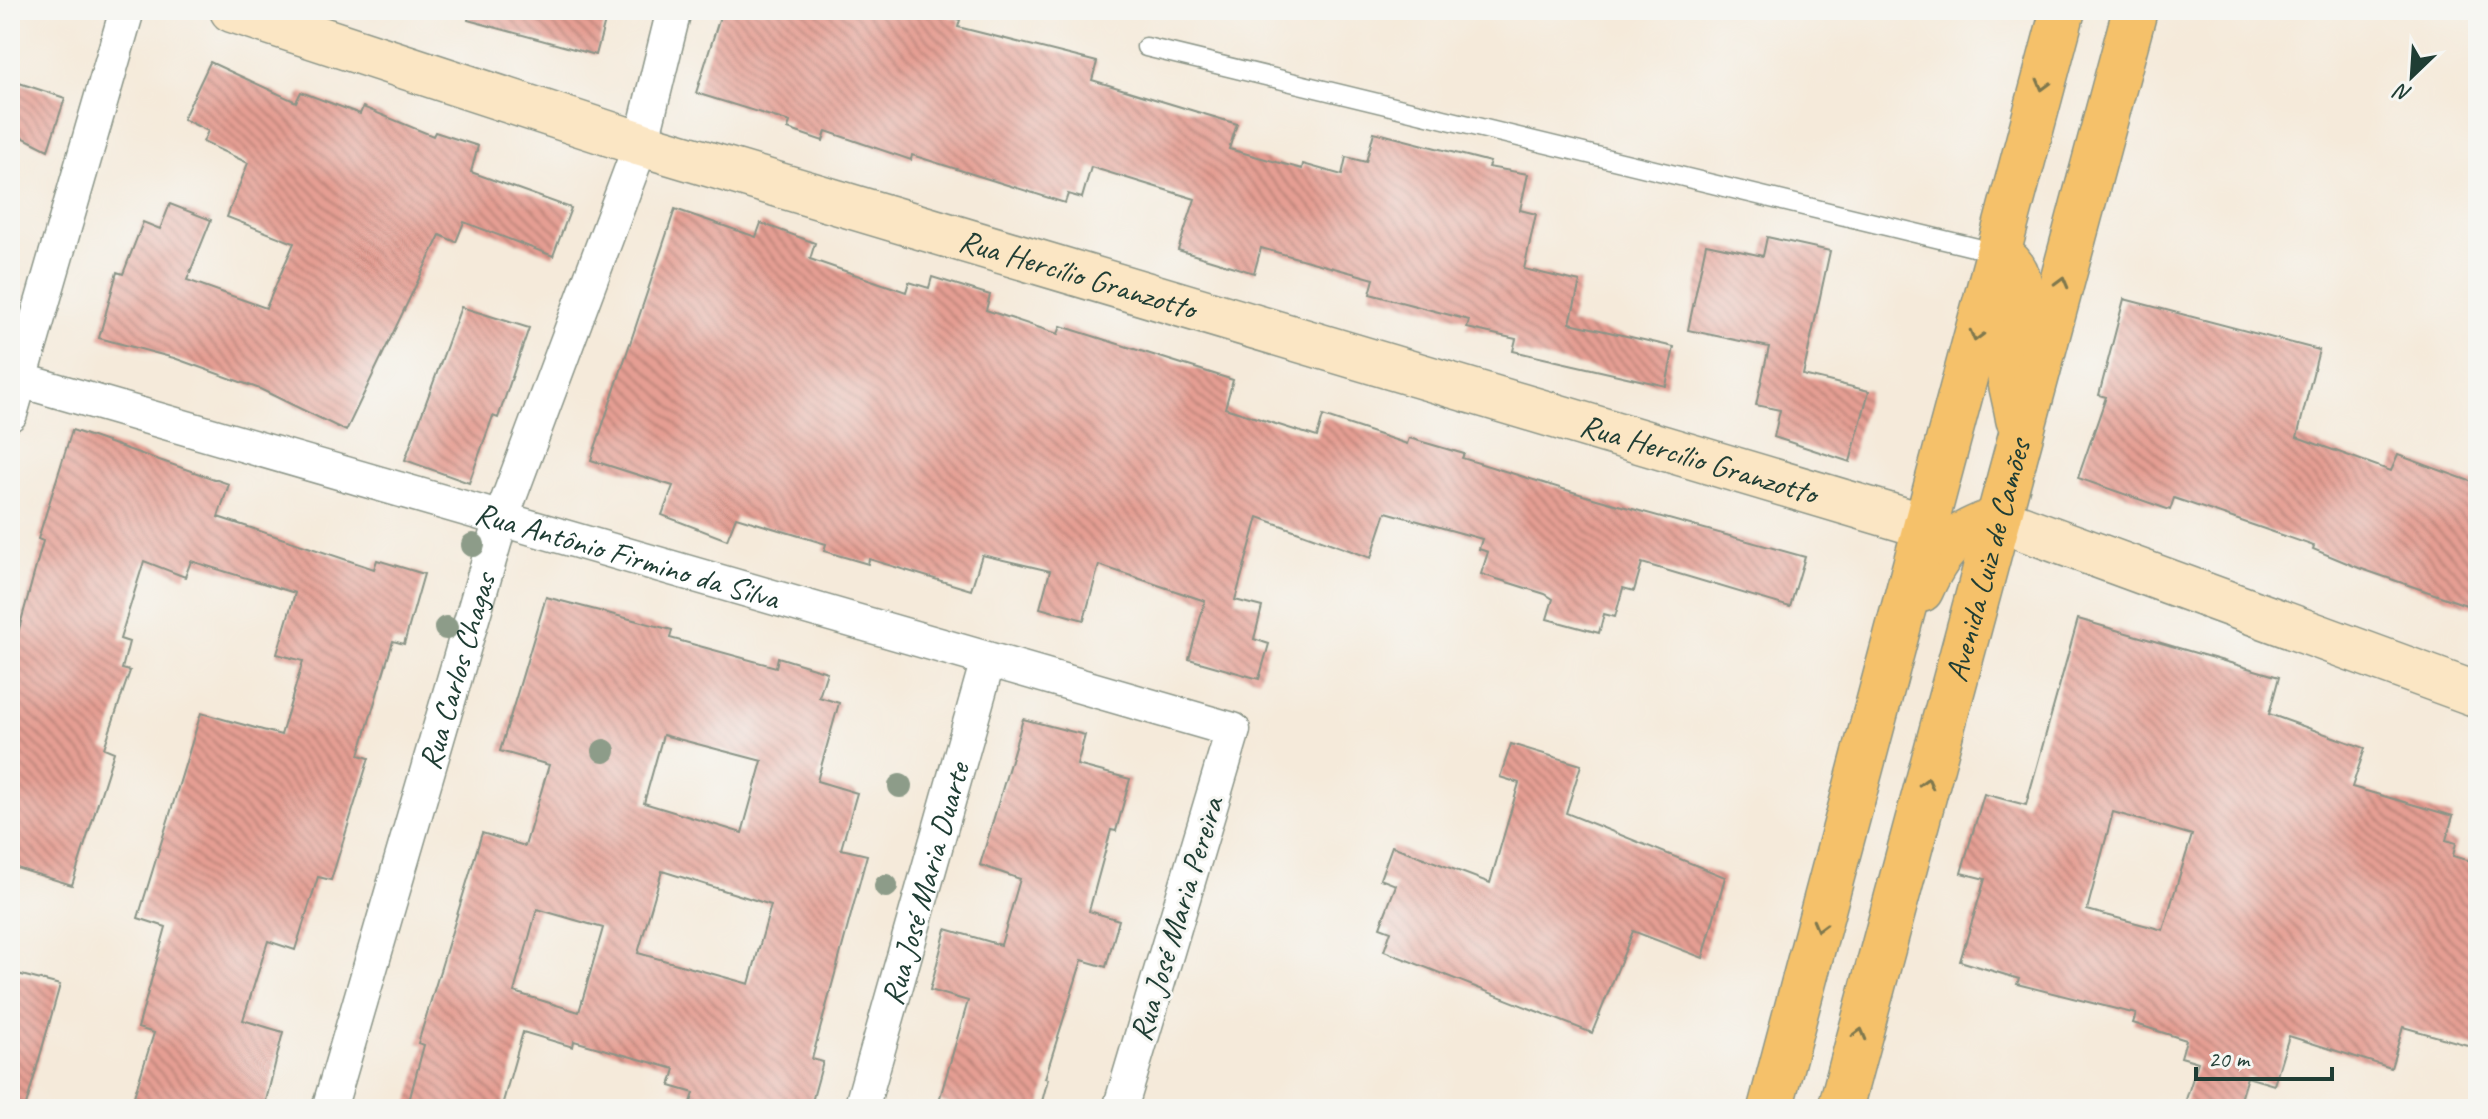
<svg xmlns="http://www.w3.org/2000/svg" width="2488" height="1119" font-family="Caveat,sans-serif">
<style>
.building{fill:url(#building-back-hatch);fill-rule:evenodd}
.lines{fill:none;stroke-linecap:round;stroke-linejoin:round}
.lane-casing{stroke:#8a9487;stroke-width:21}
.street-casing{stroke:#8a9487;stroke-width:37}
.secondary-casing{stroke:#8a9487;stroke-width:47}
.primary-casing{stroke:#8a9487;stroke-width:47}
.lane{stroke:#fff;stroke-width:18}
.street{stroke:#fff;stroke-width:34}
.secondary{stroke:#fbe6c4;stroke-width:44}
.primary{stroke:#f5c16b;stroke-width:44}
.tree{fill:#8d9c89}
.oneway{stroke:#7f784d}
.labels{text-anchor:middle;stroke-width:6;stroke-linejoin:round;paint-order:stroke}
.street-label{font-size:32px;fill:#1f3d34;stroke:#f6f6f2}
</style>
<defs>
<pattern id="building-back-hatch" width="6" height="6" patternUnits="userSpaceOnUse" patternTransform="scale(2)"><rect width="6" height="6" fill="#e59e93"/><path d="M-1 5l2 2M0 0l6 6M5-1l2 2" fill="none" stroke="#b98279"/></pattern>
</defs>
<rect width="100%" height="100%" fill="#f6f6f2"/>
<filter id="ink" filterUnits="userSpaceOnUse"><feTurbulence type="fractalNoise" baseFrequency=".0125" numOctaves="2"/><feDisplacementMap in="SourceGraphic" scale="16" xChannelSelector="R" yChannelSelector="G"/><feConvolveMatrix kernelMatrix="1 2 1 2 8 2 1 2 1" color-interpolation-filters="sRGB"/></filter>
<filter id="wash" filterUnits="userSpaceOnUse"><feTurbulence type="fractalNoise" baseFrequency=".006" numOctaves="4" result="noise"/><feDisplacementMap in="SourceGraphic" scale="32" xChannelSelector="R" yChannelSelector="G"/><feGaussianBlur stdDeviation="1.8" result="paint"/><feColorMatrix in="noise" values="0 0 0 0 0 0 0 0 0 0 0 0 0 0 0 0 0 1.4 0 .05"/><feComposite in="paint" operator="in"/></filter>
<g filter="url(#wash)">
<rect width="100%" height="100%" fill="#f5eada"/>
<g id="blocks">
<!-- building -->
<path class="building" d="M470,10H608L596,55L468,20Z
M722,10H932L960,20L958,27L1097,62L1092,80L1237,124L1229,149L1302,169L1303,164L1342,175L1346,157L1366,162L1374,132L1490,162L1488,167L1528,174L1520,210L1536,214L1524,269L1580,282L1570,323L1674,347L1666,386L1513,351L1516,339L1467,328L1469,320L1370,294L1374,279L1261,248L1254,273L1178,250L1195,199L1091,167L1082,198L1068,194L1065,203L912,155L911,160L826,131L823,141L788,129L790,122L696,93Z
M210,62L296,102L301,92L360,114L363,107L433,136L435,132L478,146L471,172L571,208L553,256L464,222L456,242L440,235L346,431L260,389L174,358L99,338L117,272L123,274L143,222L160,229L170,204L211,220L187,280L266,308L294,243L227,217L248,163L203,142L208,131L183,119Z
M10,80L65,98L48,150L10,131Z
M675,209L756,237L761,223L815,243L810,259L906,292L909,282L929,288L932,277L990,295L986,310L1058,334L1061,326L1233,380L1225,408L1317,437L1323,416L1407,444L1409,438L1464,454L1462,458L1586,496L1805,557L1790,607L1642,563L1634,591L1623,588L1615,617L1604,614L1599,633L1547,619L1553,599L1545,594L1481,574L1488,552L1479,549L1482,539L1386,512L1371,558L1258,517L1235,600L1262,607L1254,639L1269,644L1259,679L1189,659L1205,601L1099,565L1084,620L1040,608L1050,571L982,555L971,590L869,559L868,564L824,551L826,544L736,517L727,540L662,515L673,486L591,460Z
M1767,237L1830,251L1803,375L1869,391L1850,462L1774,437L1780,410L1756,405L1769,347L1688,330L1706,244L1763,256Z
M2124,299L2319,350L2297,437L2391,471L2398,455L2478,484V609L2359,568L2313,549L2314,546L2174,498L2170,510L2078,478L2106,397L2099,395Z
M461,307L529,328L498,418L493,416L469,483L405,460Z
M72,430L229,484L218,517L374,569L377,560L424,574L404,644L393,641L359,755L369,758L331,880L318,877L295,950L268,941L243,1020L283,1032L264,1109H130L154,1033L138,1028L166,927L138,918L201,713L281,735L303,661L277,654L295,593L191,561L185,577L144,561L120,639L129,642L122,669L130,671L104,748L114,752L72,885L10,866V662L43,541L38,539Z
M546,597L672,630L670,638L776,667L778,657L827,672L819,697L839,703L817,781L857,793L841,849L867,855L812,1059L823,1062L810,1109H689L694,1093L670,1086L675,1069L574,1041L573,1047L523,1032L501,1109H407L424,1045L418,1043L482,833L525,846L549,765L500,751ZM663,735L762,761L742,833L644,803ZM662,871L771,905L749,984L638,953ZM537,909L603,928L579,1012L514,992Z
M2078,619L2279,677L2269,714L2365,748L2352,787L2453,816L2446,840L2456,843L2453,856L2478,863V1048L2403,1027L2391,1068L2289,1036L2274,1085L2247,1077L2237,1109H2183L2198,1062L2181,1057L2186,1040L2133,1023L2136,1014L2017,984L2019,979L1960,961L1985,879L1961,873L1984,794L2026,805ZM2113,812L2192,835L2163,930L2087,910Z
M1023,719L1085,735L1077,765L1130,779L1116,831L1111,830L1089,911L1119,920L1106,967L1082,960L1045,1078L1048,1079L1040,1109H968L939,1101L968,1001L930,990L946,929L1001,945L1020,879L980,865Z
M1511,744L1581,765L1566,813L1725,877L1703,958L1633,931L1592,1033L1384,951L1391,931L1380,927L1396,885L1380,879L1392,846L1490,883L1519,783L1500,777Z
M10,972L60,985L25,1109H10Z"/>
</g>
</g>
<g filter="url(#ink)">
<use href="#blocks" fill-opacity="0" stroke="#8a9487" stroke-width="2"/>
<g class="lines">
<defs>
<path id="lane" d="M1146,47L1998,253"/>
<g id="street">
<path id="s1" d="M20,380L1233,730L1120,1109"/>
<path d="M10,414L127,10"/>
<path id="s2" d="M329,1109L501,519L641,144L674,10"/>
<path id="s3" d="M861,1109L988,660"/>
</g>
<g id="secondary">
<path id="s4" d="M232,10L641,144L1925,526"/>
<path d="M1998,519L2478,695"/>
</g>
<g id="primary">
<path d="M1998,253C2040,282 2008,312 2007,350C2006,372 2015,398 2018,419"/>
<path d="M1921,590C1941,546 1954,535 1998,519"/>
<path d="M1770,1109L2063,10"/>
<path id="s5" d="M1840,1109L2135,10"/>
</g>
</defs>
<!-- lane casing -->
<use href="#lane" class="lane-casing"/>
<!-- street casing -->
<use href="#street" class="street-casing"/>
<!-- secondary casing -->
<use href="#secondary" class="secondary-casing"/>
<!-- primary casing -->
<use href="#primary" class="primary-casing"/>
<!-- lane -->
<use href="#lane" class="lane"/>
<!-- street -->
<use href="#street" class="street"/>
<!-- secondary -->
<use href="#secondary" class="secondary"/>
<!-- primary -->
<use href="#primary" class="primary"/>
</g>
<!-- trees -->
<g class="tree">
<circle cx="473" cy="545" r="12"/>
<circle cx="446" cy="628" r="12"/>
<circle cx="604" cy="751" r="12"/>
<circle cx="900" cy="786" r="12"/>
<circle cx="886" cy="886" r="12"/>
</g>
<!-- one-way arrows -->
<defs><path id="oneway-chevron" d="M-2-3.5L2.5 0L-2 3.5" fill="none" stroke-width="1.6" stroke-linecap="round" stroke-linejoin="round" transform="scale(2)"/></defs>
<g class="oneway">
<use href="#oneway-chevron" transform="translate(2043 85) rotate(105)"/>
<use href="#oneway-chevron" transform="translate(2062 282) rotate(-75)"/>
<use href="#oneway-chevron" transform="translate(1976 336) rotate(105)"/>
<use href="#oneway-chevron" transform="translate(1927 783) rotate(-75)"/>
<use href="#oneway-chevron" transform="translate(1819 926) rotate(105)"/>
<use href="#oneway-chevron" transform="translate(1860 1034) rotate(-75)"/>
</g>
</g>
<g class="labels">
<!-- street labels -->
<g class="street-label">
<text dy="11" stroke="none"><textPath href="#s4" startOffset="886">Rua Hercílio Granzotto</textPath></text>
<text dy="11" stroke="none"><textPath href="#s4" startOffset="1534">Rua Hercílio Granzotto</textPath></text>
<text dy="11" stroke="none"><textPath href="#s1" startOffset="632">Rua Antônio Firmino da Silva</textPath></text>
<text dy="11" stroke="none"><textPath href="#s5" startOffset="568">Avenida Luiz de Camões</textPath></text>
<text dy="11" stroke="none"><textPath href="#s2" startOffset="456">Rua Carlos Chagas</textPath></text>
<text dy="11" stroke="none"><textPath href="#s3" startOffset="234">Rua José Maria Duarte</textPath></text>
<text transform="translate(1176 919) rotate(-73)" y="11">Rua José Maria Pereira</text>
</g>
</g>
<!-- margin -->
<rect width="2488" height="1119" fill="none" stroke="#f6f6f2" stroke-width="40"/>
<!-- north arrow -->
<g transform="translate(2412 76) rotate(205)" stroke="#f6f6f2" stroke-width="6" paint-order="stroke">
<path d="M0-6L14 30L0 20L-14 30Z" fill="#1f3d34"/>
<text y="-12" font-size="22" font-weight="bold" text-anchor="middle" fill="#1f3d34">N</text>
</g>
<!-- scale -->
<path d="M2196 1067v12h136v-12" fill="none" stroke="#1f3d34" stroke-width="4"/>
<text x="2208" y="1067" font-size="24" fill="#1f3d34" stroke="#f6f6f2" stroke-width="6" paint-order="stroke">20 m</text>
</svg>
